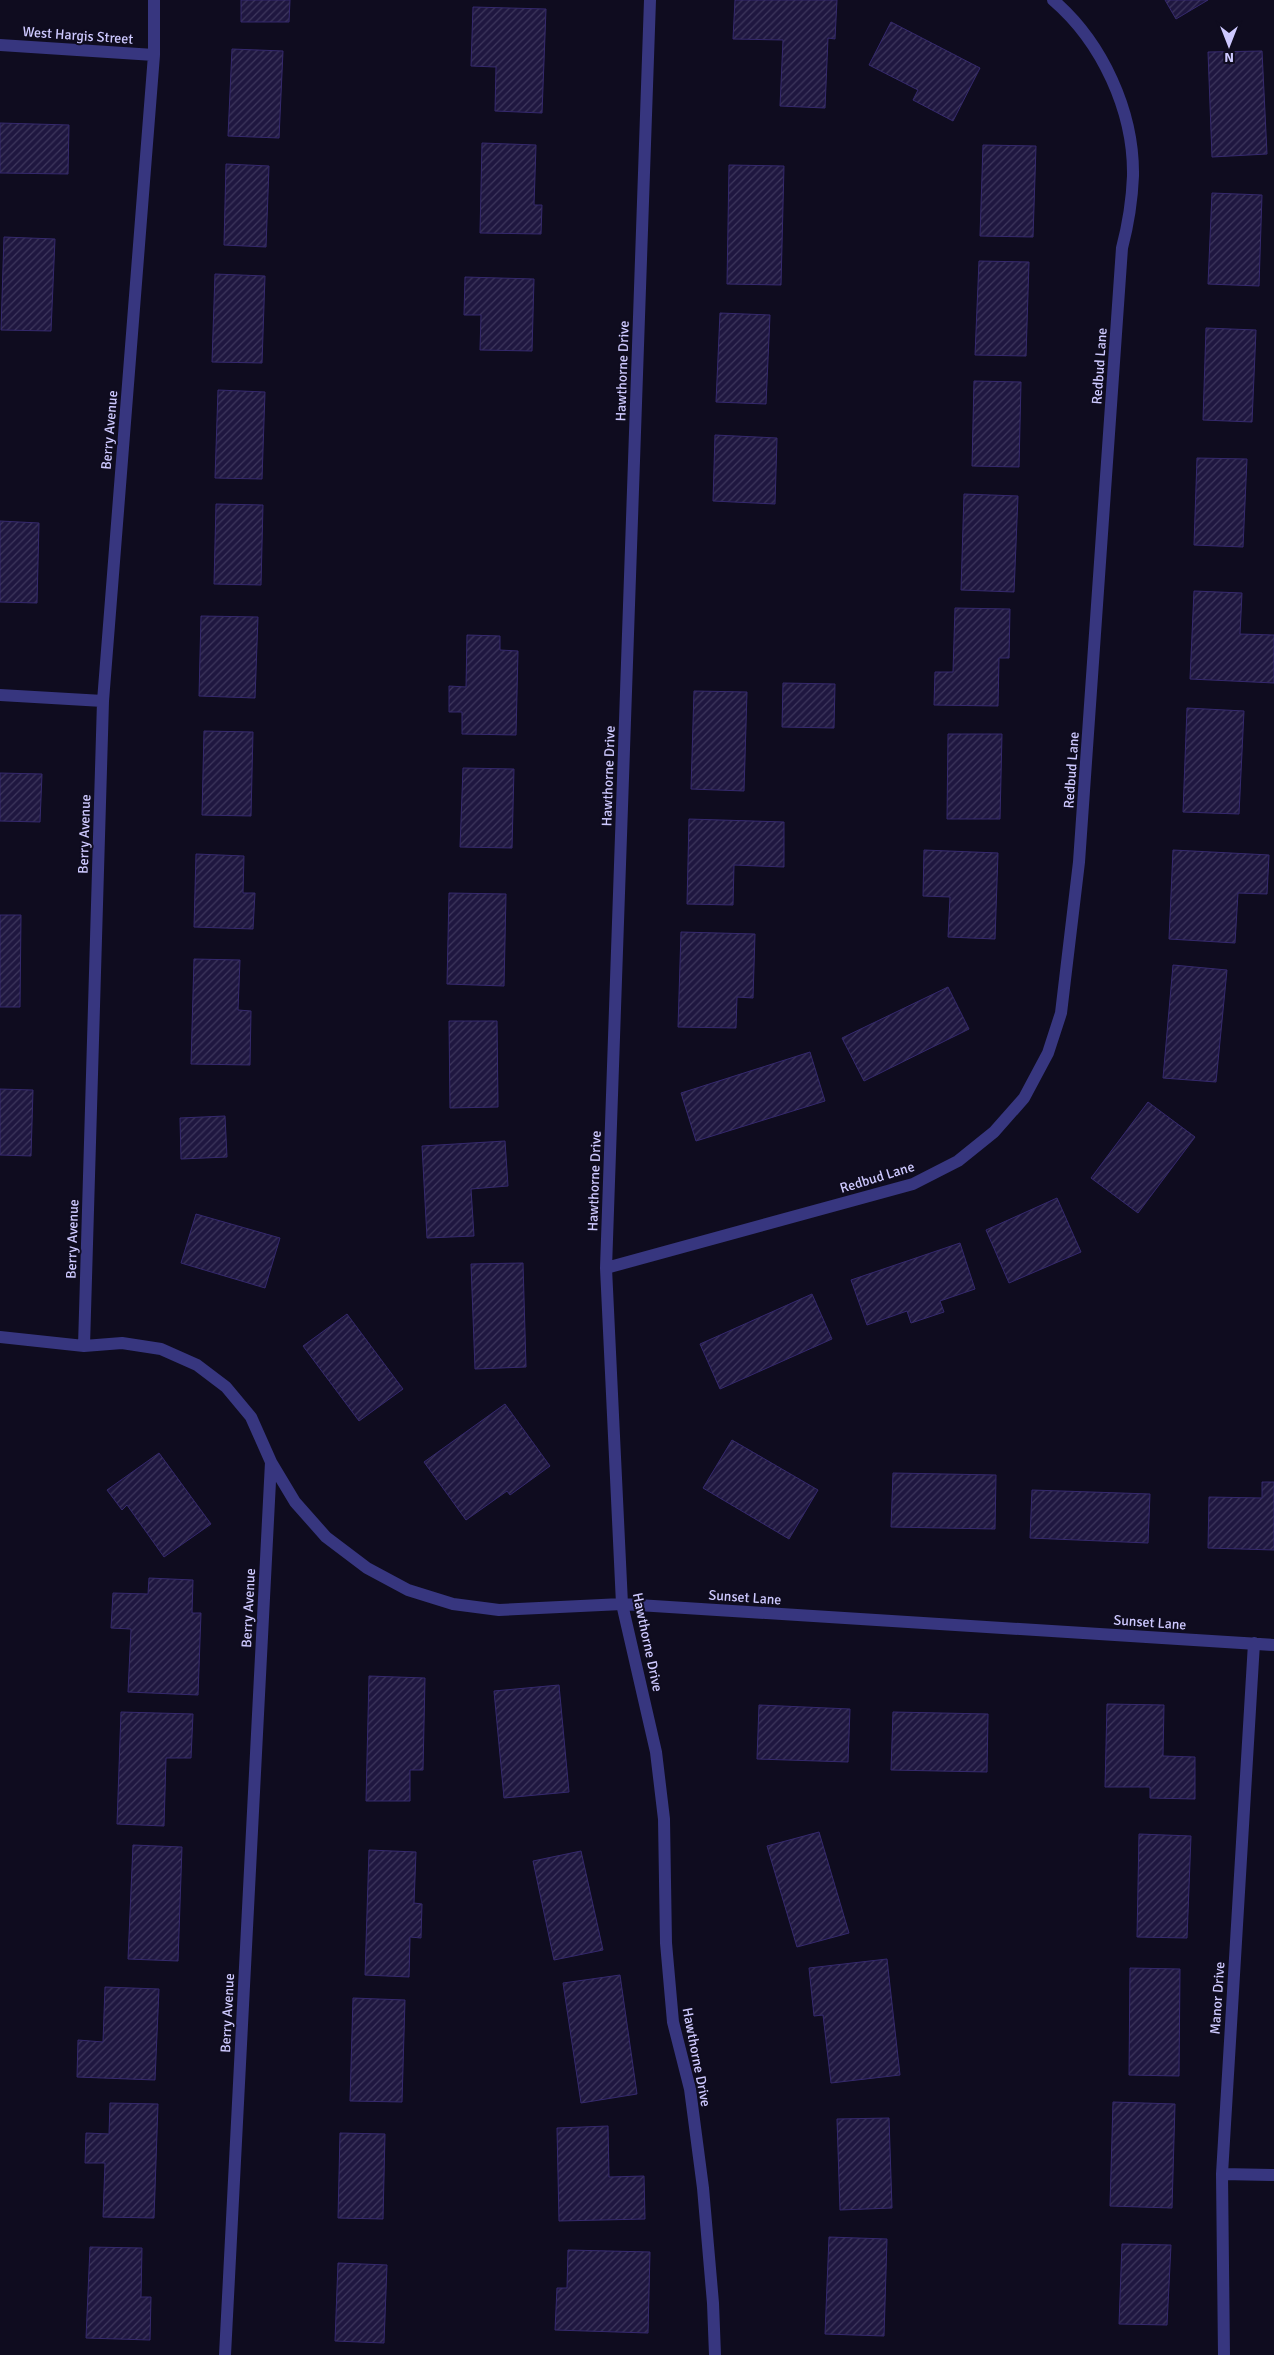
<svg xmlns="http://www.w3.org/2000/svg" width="1274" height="2355" font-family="Signika,sans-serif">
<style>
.building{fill:url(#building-hatch);stroke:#35296d}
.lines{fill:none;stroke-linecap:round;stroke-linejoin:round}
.street{stroke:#37367f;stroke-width:12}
.labels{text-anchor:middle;stroke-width:4;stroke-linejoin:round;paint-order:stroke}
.street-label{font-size:14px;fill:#cec9ff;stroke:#0f0c1f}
</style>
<defs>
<pattern id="building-hatch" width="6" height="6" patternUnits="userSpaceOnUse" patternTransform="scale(1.25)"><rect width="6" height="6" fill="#1f1740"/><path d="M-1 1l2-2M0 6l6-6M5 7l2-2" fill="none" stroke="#3e375d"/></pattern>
</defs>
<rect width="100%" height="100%" fill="#0f0c1f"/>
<!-- building -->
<path class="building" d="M241,0H290L289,22H241Z
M735,0H837L835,39L828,38L825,108L780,106L783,40L733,39Z
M1165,0H1208L1176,19Z
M473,7L546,9L542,113L495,111L496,67L471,66Z
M891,22L980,68L953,121L913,100L918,90L869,65Z
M232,49L283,51L279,138L228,136Z
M1262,51L1267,154L1212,157L1208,52Z
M0,123L69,125L68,174L0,173Z
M482,143L536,145L534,205H542L541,234L480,233Z
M983,145L1036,146L1033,237L980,236Z
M226,164L269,166L266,247L224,245Z
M729,165L784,166L781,285L727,284Z
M1212,193L1262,195L1259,286L1208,284Z
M4,237L55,239L51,331L1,330Z
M979,261L1029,262L1026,356L975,355Z
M215,274L265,276L262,363L212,362Z
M465,277L534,279L532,351L480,350L481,315H464Z
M720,313L770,315L766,404L716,402Z
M1206,328L1256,330L1252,422L1203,420Z
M974,381L1021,382L1019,467L972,466Z
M218,390L265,392L262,479L215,478Z
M715,435L777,438L775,504L713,501Z
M1197,458L1247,459L1243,547L1194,545Z
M964,494L1018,496L1014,592L961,590Z
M216,504L263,505L261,585L214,584Z
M0,521L39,523L37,603L0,602Z
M1194,591L1242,593L1240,634L1274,635V683L1190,679Z
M955,608L1010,609L1009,658H999L998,706L934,705L935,672H953Z
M201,616L258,617L255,698L199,696Z
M467,635L500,636V650L518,651L516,735L462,734V712H449V686L466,687Z
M783,683L835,684L834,728L782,727Z
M694,691L747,692L744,791L691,789Z
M1187,708L1244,711L1239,814L1183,812Z
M204,731L253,732L251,816L202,815Z
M948,734H1002L1000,819H947Z
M463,768L514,769L512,848L460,847Z
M0,773L42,774L40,822L0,821Z
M689,819L784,822V867L734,865L733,905L687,904Z
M924,850L998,853L995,939L948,937L950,897L923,896Z
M1173,850L1269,855L1267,894L1238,893L1235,943L1169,939Z
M196,854L244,856L243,893H255L253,929L194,927Z
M449,893L506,894L504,986L447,984Z
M0,915H21L20,1007H0Z
M681,932L755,934L753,998L737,997L736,1028L678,1027Z
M194,959L240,960L238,1010L251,1011L250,1065L191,1064Z
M1173,965L1227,970L1216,1082L1163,1078Z
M948,987L969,1029L864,1081L842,1038Z
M449,1021H497L498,1107L450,1108Z
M810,1052L825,1101L696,1141L681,1093Z
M0,1089L33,1090L31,1156L0,1155Z
M1148,1102L1195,1137L1138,1213L1091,1178Z
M225,1116L227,1157L181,1159L180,1118Z
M505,1141L508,1186L471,1189L474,1236L427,1238L422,1146Z
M1057,1198L1081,1252L1009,1283L986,1230Z
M196,1214L280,1238L265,1288L181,1263Z
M960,1243L975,1289L940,1301L944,1312L911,1323L907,1311L867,1325L851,1280Z
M523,1263L526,1367L475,1369L471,1264Z
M812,1294L832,1339L720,1389L700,1344Z
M347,1314L403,1389L359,1421L303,1346Z
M505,1404L550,1466L510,1495L507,1491L466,1520L424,1462Z
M732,1440L818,1490L789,1539L703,1488Z
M159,1453L211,1524L164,1557L127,1505L122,1510L107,1490Z
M893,1473L996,1475L995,1529L891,1527Z
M1262,1482H1274V1550L1208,1548L1209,1497L1262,1498Z
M1032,1490L1150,1494L1148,1543L1030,1538Z
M149,1578L193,1580L192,1613H201L198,1695L128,1692L131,1629L111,1628L113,1593L148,1594Z
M369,1676L425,1678L423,1770H410V1801H366Z
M559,1685L569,1792L504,1798L494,1691Z
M1107,1704L1164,1705L1163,1756L1195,1757V1799L1150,1798V1787H1105Z
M759,1705L850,1709L848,1762L757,1759Z
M121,1712L193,1714L191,1758H166L164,1826L117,1824Z
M893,1712L988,1714L987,1772L891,1770Z
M819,1832L849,1933L797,1947L767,1846Z
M1139,1834L1191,1836L1187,1938L1137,1937Z
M133,1845L182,1847L178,1961L128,1959Z
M369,1850L416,1852L414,1903L422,1904L421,1938L410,1937L409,1977L365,1975Z
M581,1851L603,1950L554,1960L533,1861Z
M887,1959L900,2075L831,2083L823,2015L814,2016L809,1968Z
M1130,1968L1180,1969L1179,2076L1129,2075Z
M620,1975L637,2094L581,2103L563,1983Z
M105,1987L159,1989L155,2080L77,2077L78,2040L103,2042Z
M353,1998L405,2000L402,2102L350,2101Z
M1113,2102L1175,2104L1172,2208L1110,2206Z
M110,2103L158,2104L154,2218L103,2217L105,2163H85L86,2133L109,2134Z
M889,2118L892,2208L840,2210L837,2119Z
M608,2126L609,2177L644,2176L645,2219L559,2221L557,2128Z
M340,2133L385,2134L383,2219L338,2218Z
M829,2237L887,2239L884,2336L825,2334Z
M1122,2244L1171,2245L1167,2325L1119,2324Z
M90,2247L142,2248L141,2297H151L150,2340L86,2338Z
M568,2250L650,2252L648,2333L555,2330L557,2288H567Z
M338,2263L387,2265L384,2343L335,2341Z"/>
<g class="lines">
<!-- street -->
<path class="street" d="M650,0L606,1268L622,1604L656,1752L664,1819L666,1943L673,2022L690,2089L703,2188L713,2303L715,2355
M0,45L154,55
M0,695L103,701
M606,1268L913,1184L958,1161L994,1132L1024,1098L1048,1053L1061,1013L1079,862L1122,248C1128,225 1132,201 1133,176C1134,111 1102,42 1053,0
M0,1337L84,1346L122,1343L161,1349L197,1365L226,1387L251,1417L271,1462L225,2355
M84,1346L103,701L154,55V0
M271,1462L295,1502L326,1537L367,1568L408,1590L453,1604L499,1610L622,1604L1274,1645
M1222,2174L1274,2175
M1224,2355L1222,2174L1254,1643"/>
</g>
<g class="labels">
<!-- street labels -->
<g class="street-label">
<text transform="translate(78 35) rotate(4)" y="5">West Hargis Street</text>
<text transform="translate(1099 366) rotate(-86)" y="5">Redbud Lane</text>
<text transform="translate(622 371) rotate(-88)" y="5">Hawthorne Drive</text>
<text transform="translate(109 430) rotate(-85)" y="5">Berry Avenue</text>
<text transform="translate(1071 770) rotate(-86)" y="5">Redbud Lane</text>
<text transform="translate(608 776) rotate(-88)" y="5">Hawthorne Drive</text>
<text transform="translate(84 834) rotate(-88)" y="5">Berry Avenue</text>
<text transform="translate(877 1177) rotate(-17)" y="5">Redbud Lane</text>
<text transform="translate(594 1181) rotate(-88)" y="5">Hawthorne Drive</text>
<text transform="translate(72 1239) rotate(-88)" y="5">Berry Avenue</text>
<text transform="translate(745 1597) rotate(4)" y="5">Sunset Lane</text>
<text transform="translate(248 1608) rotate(-87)" y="5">Berry Avenue</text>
<text transform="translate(1150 1622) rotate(4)" y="5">Sunset Lane</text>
<text transform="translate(648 1642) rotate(78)" y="5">Hawthorne Drive</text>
<text transform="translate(1217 1998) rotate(-86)" y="5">Manor Drive</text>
<text transform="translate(227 2013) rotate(-87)" y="5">Berry Avenue</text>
<text transform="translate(697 2057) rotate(79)" y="5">Hawthorne Drive</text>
</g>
</g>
<!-- north arrow -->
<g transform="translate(1229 45) rotate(180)" stroke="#0f0c1f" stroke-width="4" paint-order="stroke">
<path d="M0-4L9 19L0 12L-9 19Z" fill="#cec9ff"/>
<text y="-8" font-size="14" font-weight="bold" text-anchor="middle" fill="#cec9ff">N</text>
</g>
</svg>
